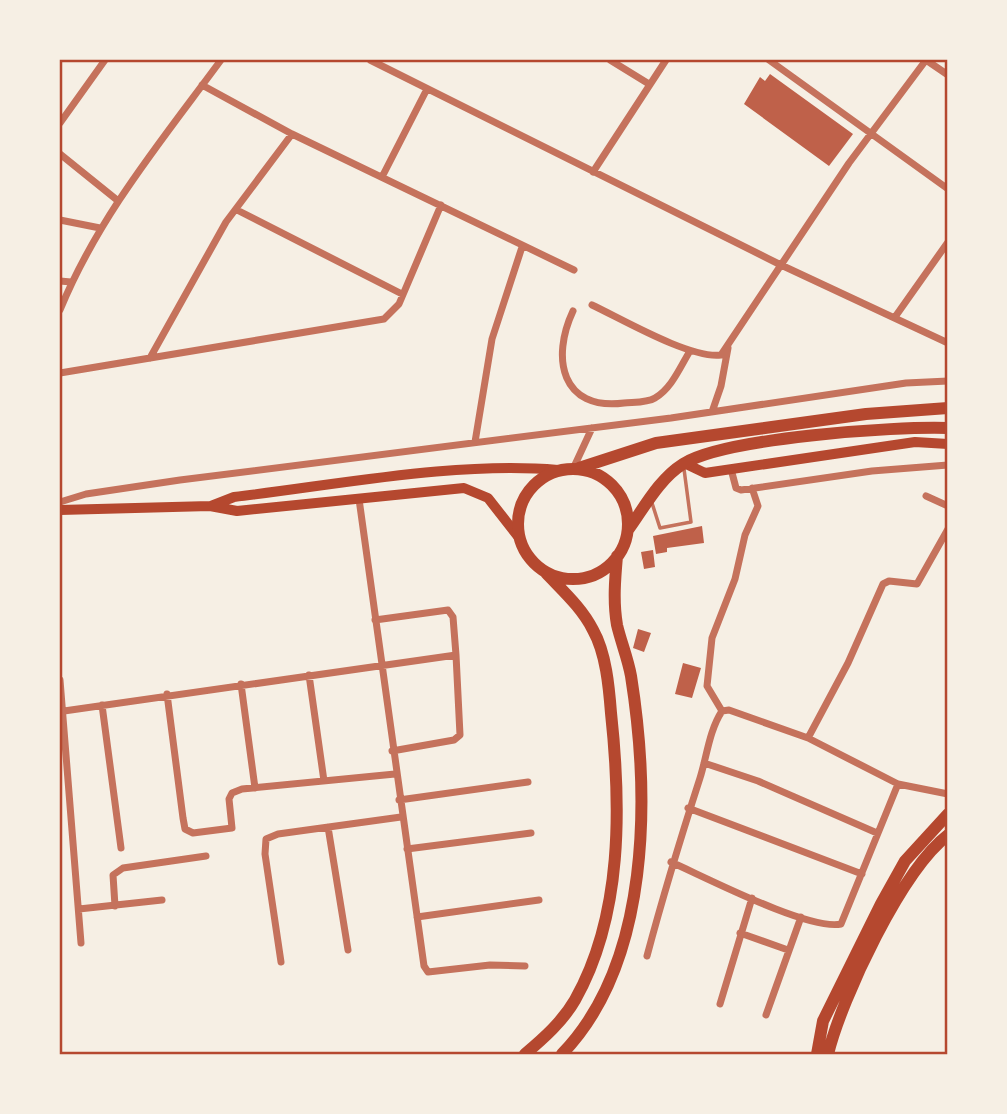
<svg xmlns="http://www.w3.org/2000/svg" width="1007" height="1114" font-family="'Asap Condensed',sans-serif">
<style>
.building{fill:#bf614a}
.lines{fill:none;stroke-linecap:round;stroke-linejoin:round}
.service{stroke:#c5725c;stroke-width:3.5}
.minor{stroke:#c5725c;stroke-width:7}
.secondary{stroke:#b5482f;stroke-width:10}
.trunk{stroke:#b5482f;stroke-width:12}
.neatline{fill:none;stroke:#b5482f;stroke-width:2.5}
</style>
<rect width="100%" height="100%" fill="#f6efe4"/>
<!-- building -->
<path class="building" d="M770,74L853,134L829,166L744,104L760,77L765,81Z
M702,526L704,543L667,548V552L656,554L653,536Z
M653,550L655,567L644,569L641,552Z
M638,629L651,633L644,652L633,648Z
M683,663L701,668L692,698L675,694Z"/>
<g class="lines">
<!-- service -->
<path class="service" d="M652,503L660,528L691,522L684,469"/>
<!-- minor -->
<path class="minor" d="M370,60L781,265L721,355C690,359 622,319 592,305
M610,60L649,84
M769,60L948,189
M926,60L849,163L781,265L948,343
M926,60L948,75
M202,85L292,134L574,270
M60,123L105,60
M60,154L117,200
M593,172L666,60
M382,177L427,89
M237,210L402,294
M60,220L100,228
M60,281L71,282
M60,310C98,217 162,140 221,60
M573,311C551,358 561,411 624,403C633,402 647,403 655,398C672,388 680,367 690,351
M895,317L948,242
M150,358L226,222L292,134
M60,373L384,319L399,304L441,205
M712,412L721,386L728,348
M475,442L492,339L522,247
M573,469L592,428
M731,469L736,488L741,490L872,471L948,465
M926,496L948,506
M359,499L424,966L428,972L490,965L525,966
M60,502L86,494L180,480L671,418L906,383L948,381
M375,620L448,610L453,617L456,655
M309,675L324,781
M60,680L81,943
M241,684L255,788
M167,694L183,818L185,829L193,833L232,828L229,799L232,793L242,789L395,774
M102,705L121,848
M64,711L456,655L460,735L454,740L392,751
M722,711L707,686L712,638L735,579L745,535L758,506L752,488
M808,738L848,663L883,584L889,581L917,584L948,529
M704,763L758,781L877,833
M399,800L528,782
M688,808L862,874
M328,827L348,950
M407,849L531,833
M671,862C705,877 809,931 841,924L898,784
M115,906L113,875L123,868L206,856
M79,909L162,900
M417,917L539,900
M740,933L788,950
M647,956C663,896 681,837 700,778C707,756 709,731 722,711L729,710L808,738L898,784L948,794
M281,962L265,854L266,839L278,834L401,817
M720,1004L752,898
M766,1015L801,917"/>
<!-- secondary -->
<path class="secondary" d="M684,463L705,473L915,442L948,444
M211,506L234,497C337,485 456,461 558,470
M60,510L210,506L237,511L464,488L488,498L520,539"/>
<!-- trunk -->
<path class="trunk" d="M579,468L656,443L866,414L948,408
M518 524a55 55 0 1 1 110 0a55 55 0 1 1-110 0Z
M628,530C644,508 659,479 683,464C724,438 895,426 948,428
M525,1054C544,1038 563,1021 575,1000C623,915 621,806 611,713C609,687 606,653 593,630C582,608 563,591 546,573
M562,1054C651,962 650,796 631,676C628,659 621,642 617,625C613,602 615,579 617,556
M817,1054L823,1021L881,904L905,861L948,814
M828,1054C842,997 902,870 948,835"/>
</g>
<!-- border -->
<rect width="1007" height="1114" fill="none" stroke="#f6efe4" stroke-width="122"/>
<rect x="61" y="61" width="885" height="992" class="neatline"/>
</svg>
